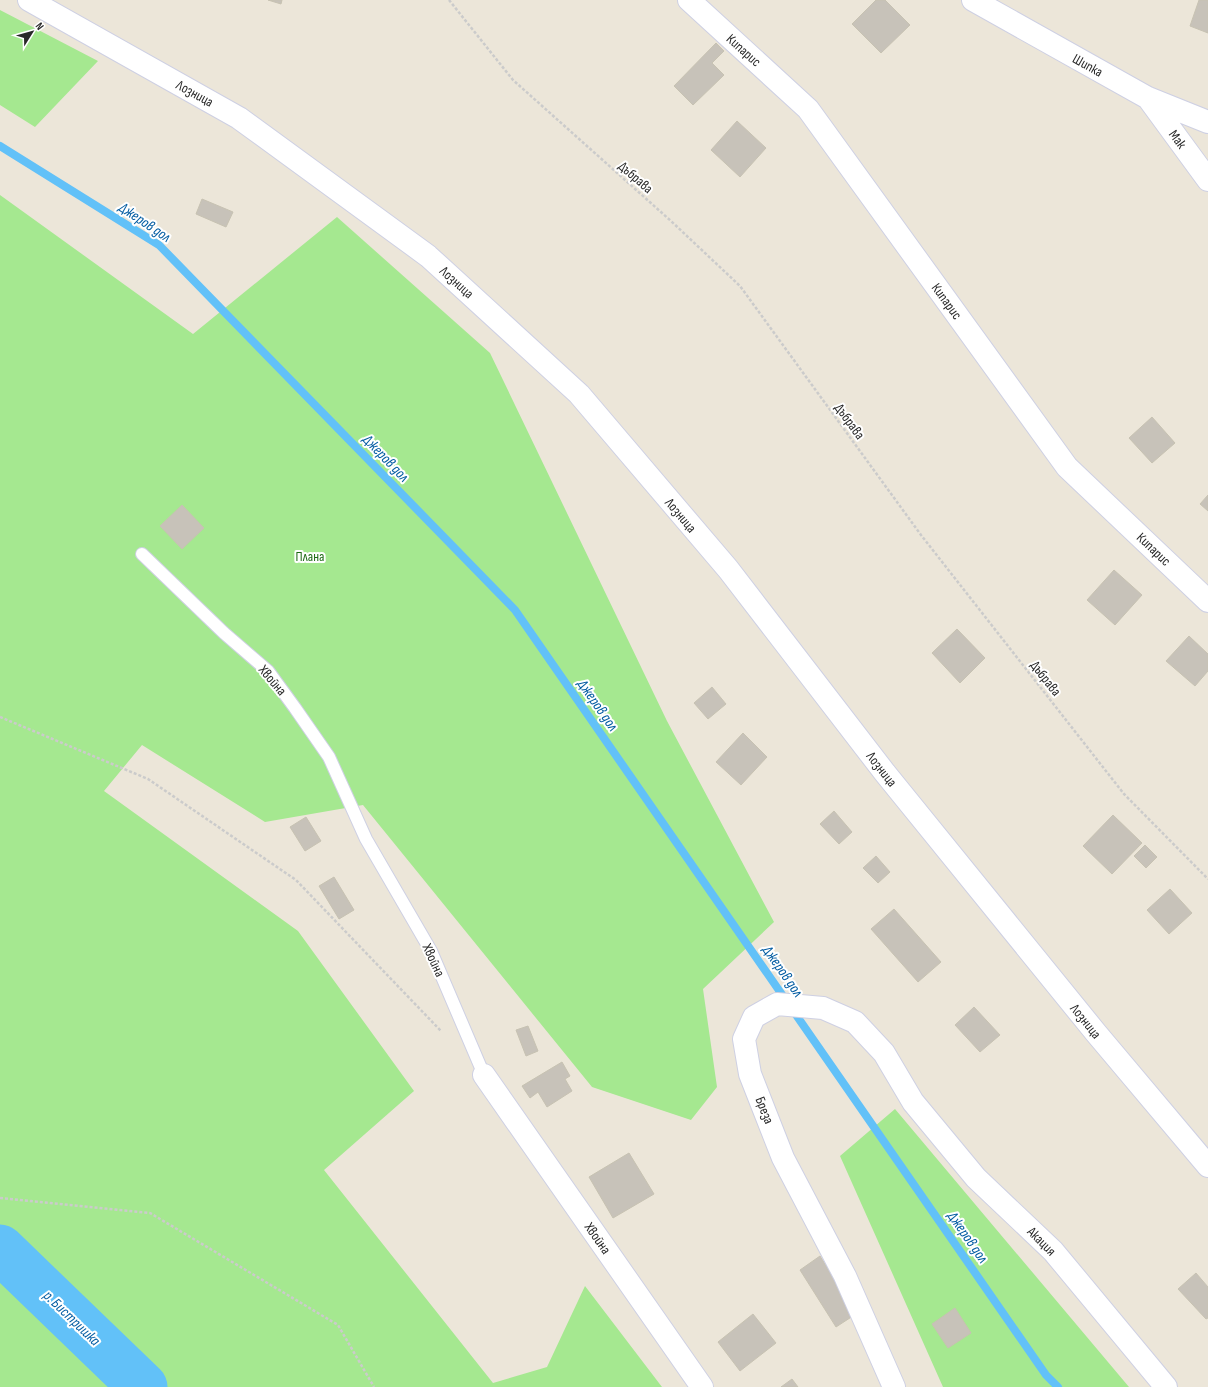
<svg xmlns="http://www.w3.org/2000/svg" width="1208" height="1387" font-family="'Sofia Sans Condensed',sans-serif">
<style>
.green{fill:#a5e890}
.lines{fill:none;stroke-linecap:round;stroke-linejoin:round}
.stream{stroke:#62c1f8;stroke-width:8}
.river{stroke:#62c1f8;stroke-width:49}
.building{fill:#c7c2b9;stroke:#c7c2b2}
.service-casing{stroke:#ced0e3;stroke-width:14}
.minor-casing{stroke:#ced0e3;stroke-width:24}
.tertiary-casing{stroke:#ced0e3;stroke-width:24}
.path{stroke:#cbcbcb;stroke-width:2.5;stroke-dasharray:3 2;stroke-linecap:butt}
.service{stroke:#fff;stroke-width:12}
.minor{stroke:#fff;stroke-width:22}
.tertiary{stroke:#fff;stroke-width:22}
.labels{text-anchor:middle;stroke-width:4;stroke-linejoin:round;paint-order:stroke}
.street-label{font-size:14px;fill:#282828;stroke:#fff}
.park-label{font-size:14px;fill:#1d6a14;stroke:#fff}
.water-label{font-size:15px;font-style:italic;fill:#035ca2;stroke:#fff}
</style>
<rect width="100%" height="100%" fill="#ece6d9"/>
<!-- green -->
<path class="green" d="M0,10L98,61L35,127L0,105Z
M0,195L193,334L337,217L490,353L667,721L774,922L703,989L717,1087L691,1120L592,1087L363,805L265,822L142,745L104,791L298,931L414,1091L324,1170L493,1383L547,1367L585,1286L662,1387H0Z
M895,1109L1129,1387H943L840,1156Z"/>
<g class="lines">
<!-- stream -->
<path class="stream" d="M0,146L159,245L515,610L1046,1375L1058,1387"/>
<!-- river -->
<path class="river" d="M0,1249L143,1387"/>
</g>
<!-- building -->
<path class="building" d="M268,0H282L281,4Z
M876,0H885L910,25L881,53L852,24Z
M1199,0H1208V33L1190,26Z
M716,43L724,51L712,63L724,75L693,105L674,86Z
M737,121L766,148L740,177L711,150Z
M202,199L233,212L226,227L196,214Z
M1152,417L1175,443L1152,463L1129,438Z
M1208,495V511L1200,504Z
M182,505L204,528L182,549L160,526Z
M1114,570L1142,595L1115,625L1087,600Z
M957,629L985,658L960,683L932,653Z
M1189,636L1208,654V671L1195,686L1166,661Z
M712,687L726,704L708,719L694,703Z
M743,733L767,757L741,785L716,762Z
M834,811L852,832L839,844L820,824Z
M1113,815L1142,843L1112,874L1083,846Z
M306,817L321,841L305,851L290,827Z
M1145,845L1157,857L1146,868L1134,856Z
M876,856L890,872L878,883L863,868Z
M334,877L354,910L339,919L319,886Z
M1170,889L1192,913L1169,934L1147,910Z
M894,909L941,962L918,982L871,929Z
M974,1007L1000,1035L980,1052L955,1025Z
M528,1026L538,1051L526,1056L516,1030Z
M562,1062L570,1076L565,1079L572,1091L547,1107L538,1092L530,1098L522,1086Z
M629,1153L654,1194L613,1218L589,1177Z
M820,1256L856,1314L836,1327L800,1270Z
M1196,1273L1208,1287V1318L1206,1319L1178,1289Z
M955,1308L971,1333L948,1348L932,1324Z
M753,1314L776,1343L740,1371L718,1342Z
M792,1379L798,1387H781Z"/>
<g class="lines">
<defs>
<path id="service" d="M142,554L224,633L268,671L295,708L329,757L366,839L431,951L484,1075"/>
<path id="minor" d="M689,0L808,109L1067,467L1208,601
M973,0L1148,98L1208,122
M1148,98L1208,180
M484,1075L702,1387
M894,1387L845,1276L783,1158L750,1074L744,1039L754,1017L777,1004L823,1008L855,1022L884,1053L913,1102L976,1178L1053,1251L1166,1387"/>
<path id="tertiary" d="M29,0L239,118L428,256L579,394L728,569L885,773L1096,1033L1208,1166"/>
</defs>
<!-- service casing -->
<use href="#service" class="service-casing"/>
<!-- minor casing -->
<use href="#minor" class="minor-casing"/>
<!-- tertiary casing -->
<use href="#tertiary" class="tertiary-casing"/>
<!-- path -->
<path class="path" d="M449,0L513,80L671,221L740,286L921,535L1124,794L1208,879
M0,717L148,779L296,880L441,1031
M0,1198L150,1213L338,1325L374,1387"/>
<!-- service -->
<use href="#service" class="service"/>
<!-- minor -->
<use href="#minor" class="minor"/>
<!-- tertiary -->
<use href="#tertiary" class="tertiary"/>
</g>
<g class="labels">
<!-- street labels -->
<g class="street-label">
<text transform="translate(744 50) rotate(42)" y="5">Кипарис</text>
<text transform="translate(1088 65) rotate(29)" y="5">Шипка</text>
<text transform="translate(195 93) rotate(29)" y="5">Лозница</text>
<text transform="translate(1178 139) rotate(54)" y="5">Мак</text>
<text transform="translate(636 177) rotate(41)" y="5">Дъбрава</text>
<text transform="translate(457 282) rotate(42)" y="5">Лозница</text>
<text transform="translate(947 301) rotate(54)" y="5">Кипарис</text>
<text transform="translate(850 421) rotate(54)" y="5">Дъбрава</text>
<text transform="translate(681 515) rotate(50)" y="5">Лозница</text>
<text transform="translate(1154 549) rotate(44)" y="5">Кипарис</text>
<text transform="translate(1046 678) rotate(52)" y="5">Дъбрава</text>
<text transform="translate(273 680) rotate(50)" y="5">Хвойна</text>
<text transform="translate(882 769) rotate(52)" y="5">Лозница</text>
<text transform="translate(434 960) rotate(65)" y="5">Хвойна</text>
<text transform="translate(1086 1021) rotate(51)" y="5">Лозница</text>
<text transform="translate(765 1110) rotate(68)" y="5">Бреза</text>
<text transform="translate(598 1238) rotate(55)" y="5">Хвойна</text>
<text transform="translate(1042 1241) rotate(45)" y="5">Акация</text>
</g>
<!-- park labels -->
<g class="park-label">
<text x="310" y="561">Плана</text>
</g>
<!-- water labels -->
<g class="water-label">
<text transform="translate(145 222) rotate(34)" y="5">Джеров дол</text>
<text transform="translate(386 458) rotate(46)" y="5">Джеров дол</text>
<text transform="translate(598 705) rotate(55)" y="5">Джеров дол</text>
<text transform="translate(783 971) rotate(55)" y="5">Джеров дол</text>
<text transform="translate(968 1237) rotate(55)" y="5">Джеров дол</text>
<text transform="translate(72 1318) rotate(44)" y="5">р. Бистришка</text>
</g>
</g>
<!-- north arrow -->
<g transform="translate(32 32) rotate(53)" stroke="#ffffff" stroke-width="3" paint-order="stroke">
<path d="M0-3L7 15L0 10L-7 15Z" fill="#282828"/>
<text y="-6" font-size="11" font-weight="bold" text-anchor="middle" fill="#282828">N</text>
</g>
</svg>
